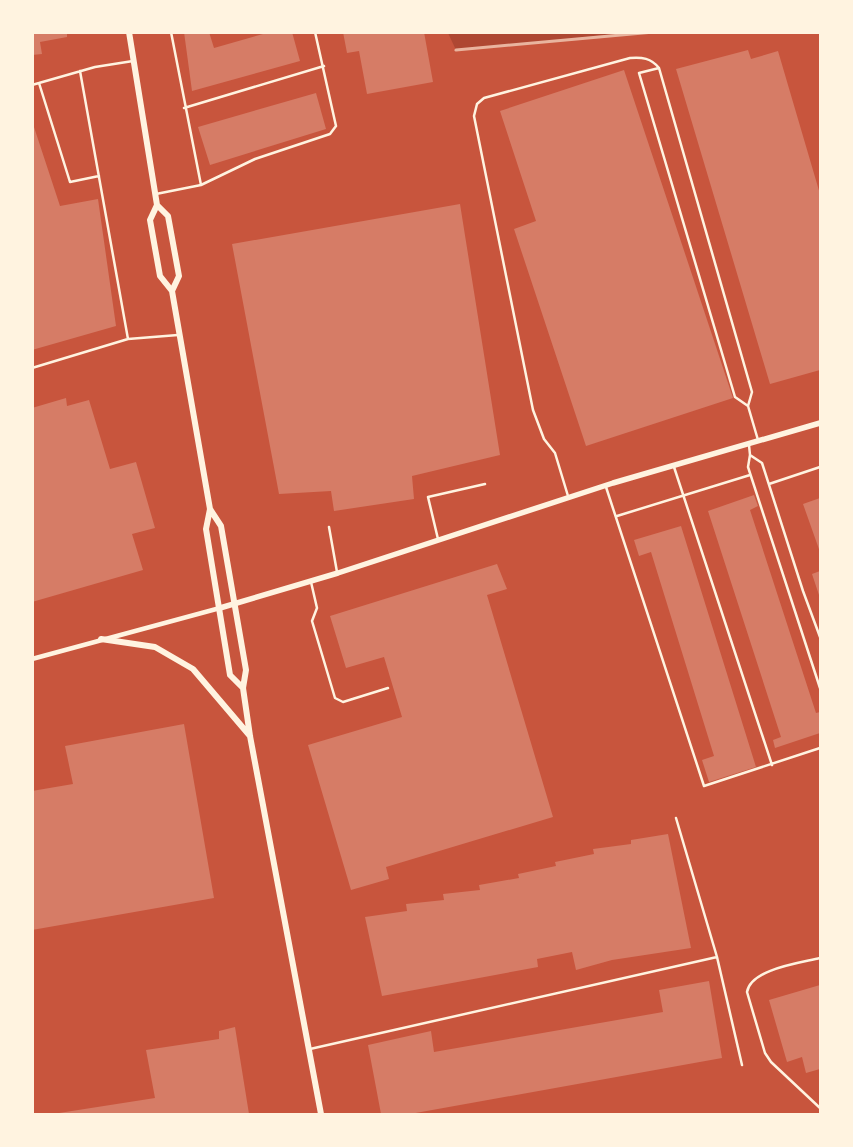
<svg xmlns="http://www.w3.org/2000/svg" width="853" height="1147" font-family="'DM Sans',sans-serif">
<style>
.green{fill:#ae4732}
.building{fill:#d67c66}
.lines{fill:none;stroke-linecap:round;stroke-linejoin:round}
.service{stroke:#fff3e0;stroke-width:2.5}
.minor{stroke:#fff3e0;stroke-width:4.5}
.tertiary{stroke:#fff3e0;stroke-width:5.5}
.secondary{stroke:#fff3e0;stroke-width:6}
.rail{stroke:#e9b49f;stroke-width:3}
</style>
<rect width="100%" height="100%" fill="#c8553d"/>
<!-- green -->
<path class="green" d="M448,33H625L456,50Z"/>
<!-- building -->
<path class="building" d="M32,32H67V37L40,42L42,54L32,55Z
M184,32H209L214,48L270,32H292L300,61L192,91Z
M343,32H424L433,82L367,94L359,51L347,53Z
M748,50L751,59L778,51L820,194V370L770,384L676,69Z
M624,70L733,398L586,446L514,229L536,221L500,111Z
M316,93L326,129L210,165L198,127Z
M32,121L60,206L98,199L116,326L32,350Z
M460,204L500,455L412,476L414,499L334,511L331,491L279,494L232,244Z
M66,398L67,406L89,400L110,469L136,462L155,528L132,534L143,570L32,602V408Z
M754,495L758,506L750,510L816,713L820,712V733L775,748L773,740L781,737L708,511Z
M820,498V552L803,504Z
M681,526L756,767L709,782L702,760L714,756L651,552L639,556L634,540Z
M497,564L507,589L487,595L553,817L386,867L389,879L351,890L308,745L402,717L384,657L346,668L330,616Z
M820,571V598L812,574Z
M184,724L214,898L32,930V791L73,784L65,746Z
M668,834L691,948L612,960L576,970L572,952L537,959L538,967L382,996L365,917L407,911L406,904L444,900L443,894L480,890L479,885L519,878L518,874L556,866L555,862L594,854L593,849L631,844V840Z
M709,981L722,1058L410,1114H381L368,1045L431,1031L434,1052L663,1012L659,990Z
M820,985V1069L806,1073L802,1057L787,1062L769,1000Z
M235,1027L249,1114H59V1113L155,1098L146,1050L219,1039V1031Z"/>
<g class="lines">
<!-- service -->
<path class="service" d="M659,68L639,73L735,397L748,406L758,440
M80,71L128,339
M39,83L70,182L99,176
M32,85L95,67L133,61
M184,108L324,66
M201,185L255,159L330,134L336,126L315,32
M156,194L201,185L171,32
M32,368L128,339L178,335
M749,445L750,455L748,467L820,688
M750,455L762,463L803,591L820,637
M674,467L772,765
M769,484L820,467
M606,487L704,786L820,748
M568,496L555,453L544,439L533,410L474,116L477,104L484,98L630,58C642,57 651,58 659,68L752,392L748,406
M617,516L750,475
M329,527L337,572
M438,539L428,497L485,484
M311,582L317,608L312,621L335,698L343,702L388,688
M717,957L742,1065
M820,958C800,963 751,969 747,992L765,1053L771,1062L820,1108
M310,1049L717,957L676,818"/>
<!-- minor -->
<path class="minor" d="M32,659L220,608"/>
<!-- tertiary -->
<path class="tertiary" d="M220,608L338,573L613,483L820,423"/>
<!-- secondary -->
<path class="secondary" d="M129,32L157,205L168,216L179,276L172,291
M157,205L150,220L160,276L172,291L210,509L206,529L230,675L243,688
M210,509L221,526L246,670L243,688L250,736L321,1114
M101,639L155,647L193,669L250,736"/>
<!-- rail -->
<path class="rail" d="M456,50L654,32"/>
</g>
<!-- border -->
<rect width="853" height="1147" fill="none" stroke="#fff3e0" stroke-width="68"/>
</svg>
